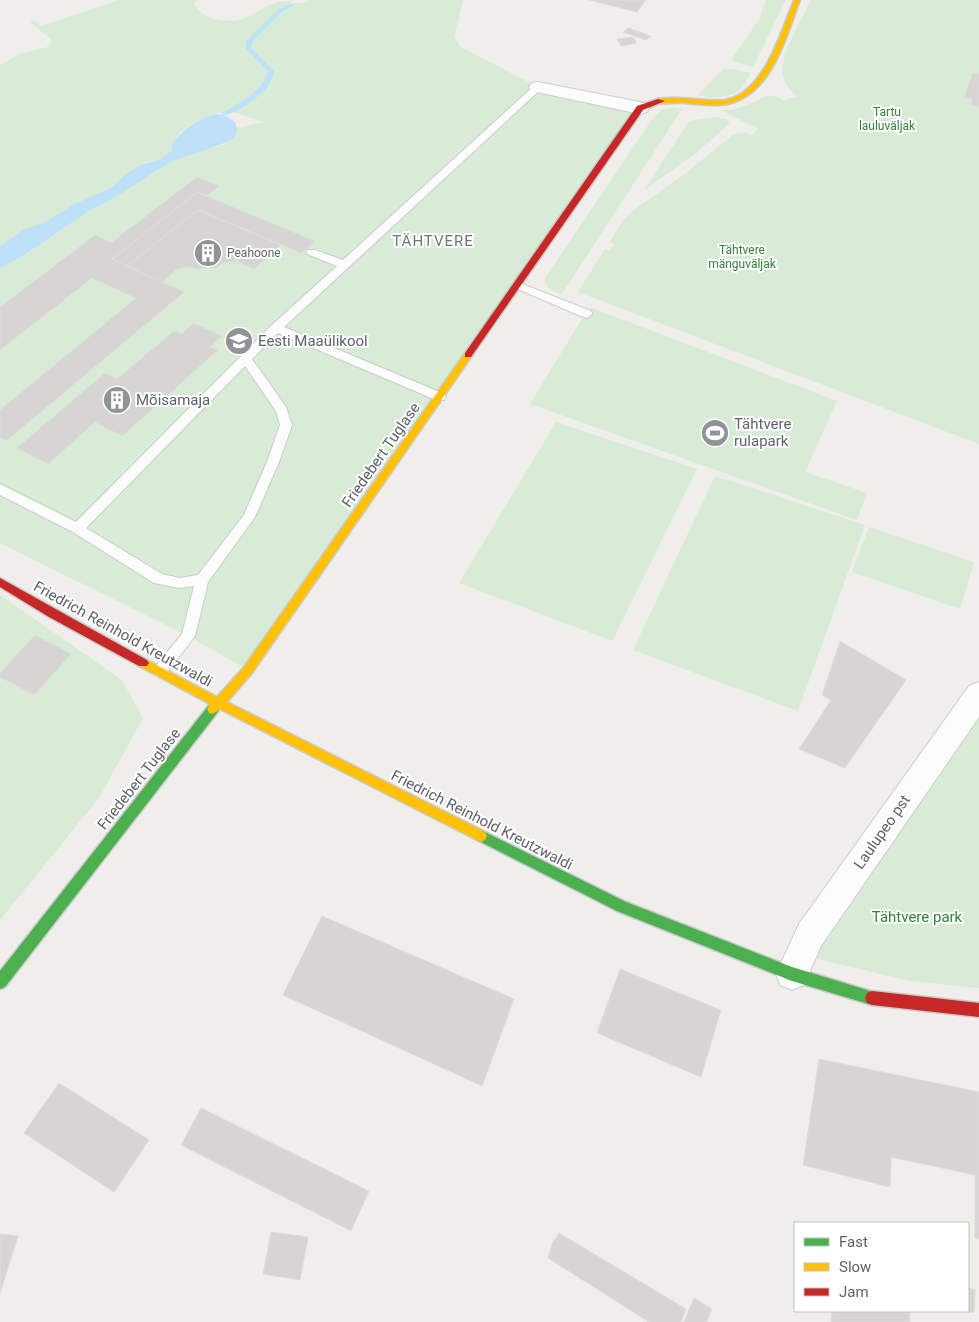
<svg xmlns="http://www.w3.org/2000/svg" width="979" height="1322" font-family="Roboto,sans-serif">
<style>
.green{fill:#d8ebd6}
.water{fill:#bfe0f9}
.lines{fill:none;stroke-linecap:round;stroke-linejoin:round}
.stream{fill:#bfe0f9;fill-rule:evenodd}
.building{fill:#d6d5d3;stroke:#deddd9}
.lane-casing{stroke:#cbcccc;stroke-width:2}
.street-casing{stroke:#cbcccc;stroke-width:2}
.fast-casing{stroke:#cacacb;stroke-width:3}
.slow-casing{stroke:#cacacb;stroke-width:3}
.jam-casing{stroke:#cacacb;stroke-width:3}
.lane{fill:#fdfcfc;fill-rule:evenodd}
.street{fill:#fdfcfc;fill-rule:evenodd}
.fast{fill:#4caf50;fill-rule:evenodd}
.slow{fill:#ffc107;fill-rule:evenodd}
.jam{fill:#c62828;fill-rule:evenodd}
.labels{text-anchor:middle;stroke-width:4;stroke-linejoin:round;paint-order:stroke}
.far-park-label{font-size:12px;fill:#348238;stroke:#fff}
.far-poi-label{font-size:12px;fill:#5f6368;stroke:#fff;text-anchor:start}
.far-quarter-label{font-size:15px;letter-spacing:1px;fill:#70757a;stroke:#fff}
.poi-label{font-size:15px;fill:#5f6368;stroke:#fff;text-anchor:start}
.street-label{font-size:15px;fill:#5f6368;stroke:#fff}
.park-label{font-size:15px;fill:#348238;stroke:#fff}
</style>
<rect width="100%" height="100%" fill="#efeeea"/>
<!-- green -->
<path class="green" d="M119,0H197L194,3C200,20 230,25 245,18C261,11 271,0 291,1V3H302L308,0H463L454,37L461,47L538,87L640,108L248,670L188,636L0,543V268L31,251L85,213L120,194L170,162L186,155L223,145L236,133L237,128L264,122C253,119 240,113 229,112C211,112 172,128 172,150L161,159L148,162L111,188L74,204L45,222L23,230L0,246V65L19,54L48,47L52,40L30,22L34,20L41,26Z
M766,0H786L753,67L734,62L732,59L760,18Z
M811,0H979V444L578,292L605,249L609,250L615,244L610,242L623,220L632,211L682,176L734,134L746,133L752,135L758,129L721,110C731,110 740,108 749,104C763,100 770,89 783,101L797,96C791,90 786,86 783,77C777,58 803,18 811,0Z
M723,69H732L750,73C748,78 745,84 742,88C733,98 709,99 698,95Z
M670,108L682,109L562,294C553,291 544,289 545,278L653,118L662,110Z
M716,117L727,119L730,123L695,154L644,190L689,121Z
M592,308L837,401L805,472L867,493L857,520L530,404L580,322Z
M556,422L697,469L612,641L459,583Z
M715,476L865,525L798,711L633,650Z
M869,527L974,562L960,609L852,572Z
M0,595L122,680L143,718L99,798L0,920Z
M979,719V988L910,981L813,958Z"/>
<!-- water -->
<path class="water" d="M216,114C228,114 244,124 234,137C228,145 184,155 171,162C153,172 137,184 119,195C107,202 94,207 83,215C55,233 30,254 0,268V246L23,230L45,222L74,204L111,188L126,174L141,165L161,159L172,150V143C184,129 198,118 216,114Z"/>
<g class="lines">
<!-- stream -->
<path class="stream" d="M290,4L295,5L283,11L252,42L251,48L274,71C273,76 271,81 268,86C261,96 234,116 222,115V113C239,103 262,92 268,71L246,49V41L279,9Z"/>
</g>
<!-- building -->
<path class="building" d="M589,0H646L637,12Z
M628,28L651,36L646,40L623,32Z
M633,37L637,43L621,46L617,39Z
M973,73L979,74V107L971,105L973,99L964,98Z
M197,177L219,186L206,196L197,192L112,259L184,292L6,441L0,438V410L136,298L92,278L0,350V307L95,235L111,243Z
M197,192L206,196L315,241L301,253L198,210L127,266L112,259Z
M198,210L281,245L254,269L236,260L222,263L218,267L196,269L191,267L177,269L162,282L127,266Z
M193,323L222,336L210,347L218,350L122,436L95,422L48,464L17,448L105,373L117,379L174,331L182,334Z
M35,635L71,654L34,695L0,677V673Z
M840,641L906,680L845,768L799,749L831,700L822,695Z
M322,916L514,999L482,1086L283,995Z
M620,969L721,1010L701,1077L597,1033Z
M819,1059L979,1092V1239L975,1238V1175L891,1157L890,1187L803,1165Z
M59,1083L149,1140L114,1192L24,1133Z
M201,1108L369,1191L351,1231L181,1145Z
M271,1232L308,1237L300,1280L263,1274Z
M559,1233L686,1309L681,1322H649L548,1258L553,1242Z
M0,1234L18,1236L0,1294Z
M968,1288L975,1290L974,1313L965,1311H968Z
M694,1298L712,1309L707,1322H684Z
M832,1311H910V1322H831Z"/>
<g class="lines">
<defs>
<path id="lane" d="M538,84L541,85V89L284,327L444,394L446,397L444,400H436L278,333L252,359L286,407L292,425L279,462L255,517L208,582L195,636L165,675L160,677L155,675L153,671L155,667L182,634L194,586L180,588L154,583L73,532L0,495V484L76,522L272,325L337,266L307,254L306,252L307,250H315L343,260L535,85ZM245,366L276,411L280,425L267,462L244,515L198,575L180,578L162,574L86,528Z
M517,282L591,311L592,314L587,318L583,317L513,287L512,285Z"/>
<path id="street" d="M538,82L640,102L647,104L649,108L647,112L640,114L532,91L529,87L532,83Z
M979,682V717L821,946L804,985L792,990L780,985L776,974L799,924L969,686Z"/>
<path id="fast" d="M213,704L217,705L219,709L217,713L5,987L0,989V971L209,705Z
M481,830L626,902L792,967L877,993L879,998L877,1003L872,1005L792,981L617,911L477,840L475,836L477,832Z"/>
<path id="slow" d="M794,0H800C786,37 772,94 728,104C714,107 699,104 685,103C676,102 667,104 658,103V99C680,95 702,102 724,100C764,95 781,31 794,0Z
M468,352L473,355L471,357L252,673L227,702L485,832L487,836L485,840L481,842L220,709L213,714L209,713L207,709L210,704L139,666L137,663L139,660H147L217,697L244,667L465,353Z"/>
<path id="jam" d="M658,99L665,101L643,110L471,357H465V353L637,106Z
M0,578L147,660L149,663L147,666H139L49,617L0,587Z
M872,991L979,1003V1017L872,1005L867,1003L865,998L867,993Z"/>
</defs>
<!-- lane casing -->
<use href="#lane" class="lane-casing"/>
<!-- street casing -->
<use href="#street" class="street-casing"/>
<!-- fast casing -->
<use href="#fast" class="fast-casing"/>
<!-- slow casing -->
<use href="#slow" class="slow-casing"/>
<!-- jam casing -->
<use href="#jam" class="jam-casing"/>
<!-- lane -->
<use href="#lane" class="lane"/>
<!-- street -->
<use href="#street" class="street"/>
<!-- fast -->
<use href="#fast" class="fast"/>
<!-- slow -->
<use href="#slow" class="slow"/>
<!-- jam -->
<use href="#jam" class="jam"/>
</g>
<!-- icons -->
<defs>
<symbol id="building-disc" viewBox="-11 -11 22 22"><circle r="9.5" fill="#919496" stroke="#fff"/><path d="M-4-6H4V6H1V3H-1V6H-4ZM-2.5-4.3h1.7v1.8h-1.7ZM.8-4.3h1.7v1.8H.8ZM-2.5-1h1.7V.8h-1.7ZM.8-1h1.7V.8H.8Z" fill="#fff"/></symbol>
<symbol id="university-disc" viewBox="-11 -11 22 22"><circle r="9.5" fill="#919496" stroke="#fff"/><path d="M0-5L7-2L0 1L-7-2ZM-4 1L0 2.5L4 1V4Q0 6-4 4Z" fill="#fff"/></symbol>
<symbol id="stadium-disc" viewBox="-11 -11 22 22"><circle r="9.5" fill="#919496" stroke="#fff"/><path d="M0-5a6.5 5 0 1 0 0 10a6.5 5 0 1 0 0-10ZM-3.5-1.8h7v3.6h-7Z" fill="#fff"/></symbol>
</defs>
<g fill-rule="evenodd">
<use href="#building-disc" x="192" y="237" width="32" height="32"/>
<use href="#university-disc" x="223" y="325" width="32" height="32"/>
<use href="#building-disc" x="101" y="384" width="32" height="32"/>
<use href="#stadium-disc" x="699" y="417" width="32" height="32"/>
</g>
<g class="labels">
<!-- far-park labels -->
<g class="far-park-label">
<text x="887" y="116">Tartu<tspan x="887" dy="14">lauluväljak</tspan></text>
<text x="742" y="254">Tähtvere<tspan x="742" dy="14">mänguväljak</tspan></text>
</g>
<!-- far-poi labels -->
<g class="far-poi-label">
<text x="227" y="257">Peahoone</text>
</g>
<!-- far-quarter labels -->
<g class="far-quarter-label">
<text x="433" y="246">TÄHTVERE</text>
</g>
<!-- poi labels -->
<g class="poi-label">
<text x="258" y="346">Eesti Maaülikool</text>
<text x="136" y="405">Mõisamaja</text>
<text x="734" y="429">Tähtvere<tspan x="734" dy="17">rulapark</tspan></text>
</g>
<!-- street labels -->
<g class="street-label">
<text transform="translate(381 455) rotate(-55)" y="5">Friedebert Tuglase</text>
<text transform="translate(123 634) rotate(29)" y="5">Friedrich Reinhold Kreutzwaldi</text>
<text transform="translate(139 779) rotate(-52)" y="5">Friedebert Tuglase</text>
<text transform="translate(482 820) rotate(27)" y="5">Friedrich Reinhold Kreutzwaldi</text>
<text transform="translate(882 832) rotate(-55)" y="5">Laulupeo pst</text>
</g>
<!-- park labels -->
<g class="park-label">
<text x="917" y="922">Tähtvere park</text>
</g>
</g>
<!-- legend -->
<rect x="794" y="1222" width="175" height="90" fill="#ffffff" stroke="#bfc1c3"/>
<rect x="804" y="1238" width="25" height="8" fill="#4caf50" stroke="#bfc1c3"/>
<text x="839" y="1247" font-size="15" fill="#5f6368">Fast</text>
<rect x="804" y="1263" width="25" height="8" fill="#ffc107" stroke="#bfc1c3"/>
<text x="839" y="1272" font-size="15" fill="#5f6368">Slow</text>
<rect x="804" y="1288" width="25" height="8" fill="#c62828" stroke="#bfc1c3"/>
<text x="839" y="1297" font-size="15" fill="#5f6368">Jam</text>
</svg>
